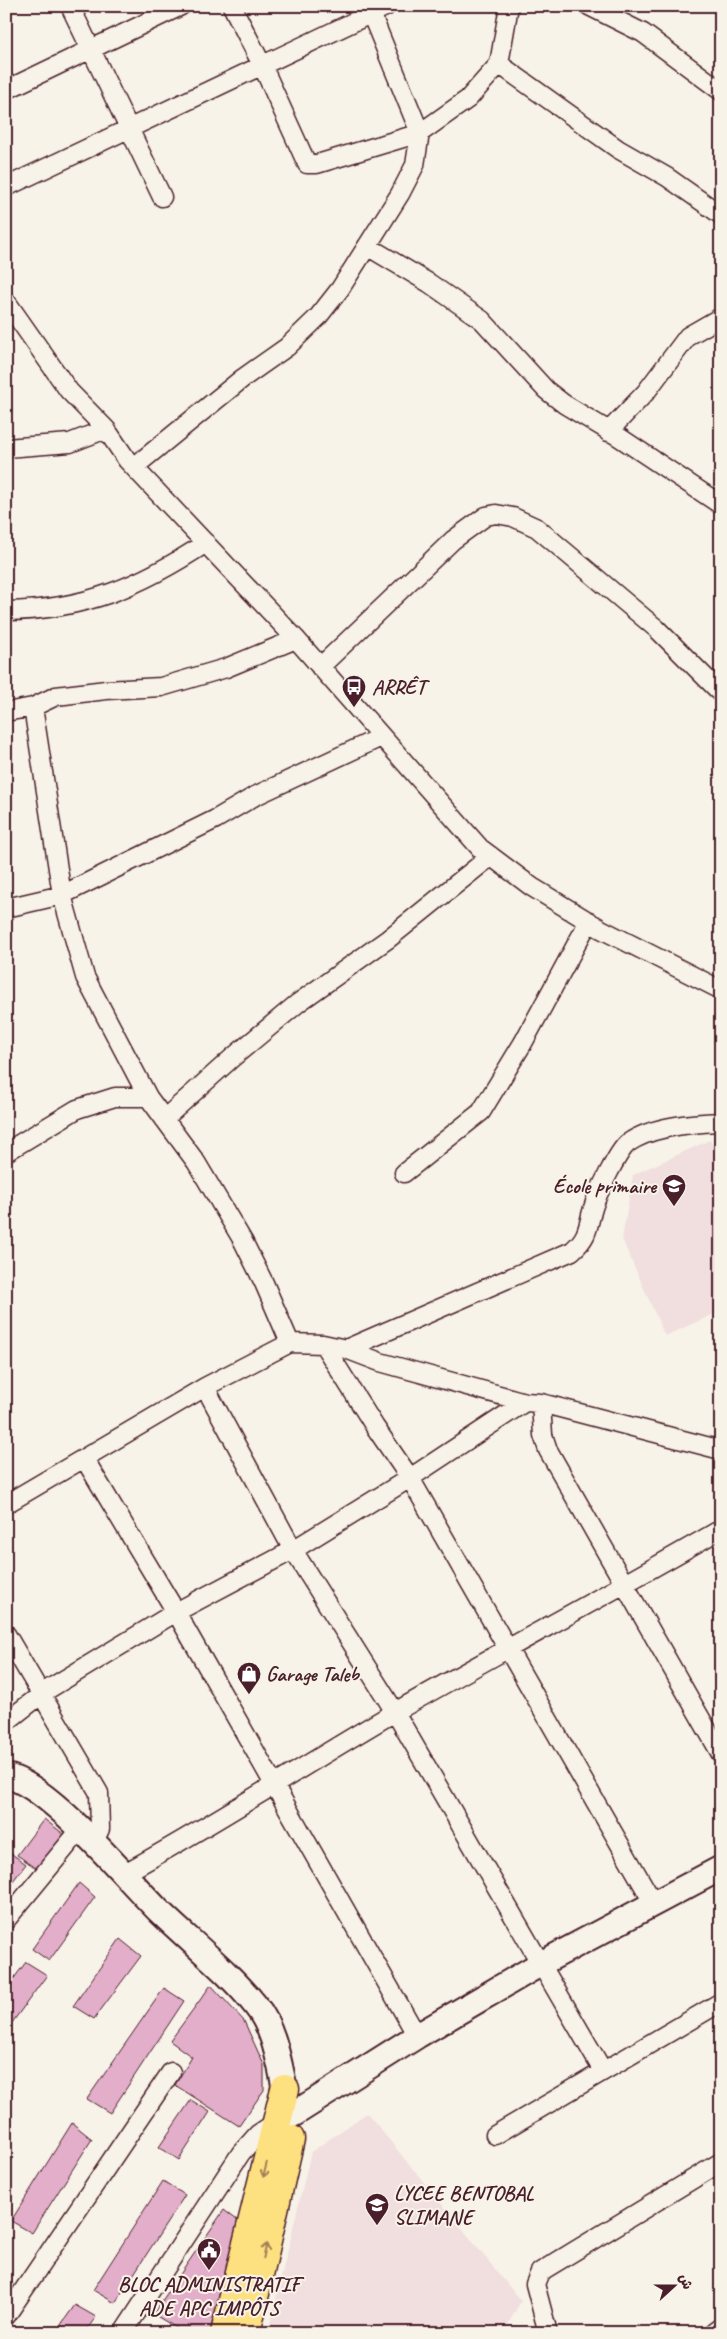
<svg xmlns="http://www.w3.org/2000/svg" width="727" height="2339" font-family="Caveat,'Playpen Sans Arabic',sans-serif">
<style>
.built{fill:#f1dedf}
.building{fill:#e2aec9;stroke:#4a1f2b}
.lines{fill:none;stroke-linecap:round;stroke-linejoin:round}
.street-casing{stroke:#4a1f2b;stroke-width:21}
.secondary-casing{stroke:#4a1f2b;stroke-width:28}
.primary-casing{stroke:#4a1f2b;stroke-width:31}
.street{stroke:#f7f3e8;stroke-width:18}
.secondary{stroke:#f7f3e8;stroke-width:24}
.primary{stroke:#fde080;stroke-width:28}
.oneway{stroke:#a48056}
.labels{text-anchor:middle;stroke-width:4;stroke-linejoin:round;paint-order:stroke}
.poi-label{font-size:21px;font-weight:bold;fill:#4a1f2b;stroke:#f7f3e8;text-anchor:start}
</style>
<rect width="100%" height="100%" fill="#f7f3e8"/>
<filter id="ink" filterUnits="userSpaceOnUse"><feTurbulence type="fractalNoise" baseFrequency=".02" numOctaves="2"/><feDisplacementMap in="SourceGraphic" scale="10" xChannelSelector="R" yChannelSelector="G"/><feConvolveMatrix kernelMatrix="1 2 1 2 8 2 1 2 1" color-interpolation-filters="sRGB"/></filter>
<g filter="url(#ink)">
<!-- built -->
<path class="built" d="M710,1140L715,1150L721,1154V1311L665,1336L622,1239L633,1175Z
M367,2113L521,2301L503,2333H268L311,2152Z"/>
<!-- building -->
<path class="building" d="M44,1819L65,1835L39,1870L17,1855Z
M6,1850L26,1864L6,1890Z
M79,1883L95,1897L49,1961L32,1949Z
M120,1939L141,1956L94,2019L73,2006Z
M26,1962L47,1975L6,2031V1989Z
M211,1985L244,2021L264,2065V2090L239,2126L175,2085L192,2057L170,2041Z
M164,1988L184,2001L110,2113L87,2099Z
M191,2100L210,2112L179,2160L159,2147Z
M72,2123L92,2139L32,2233L11,2221Z
M163,2181L185,2195L115,2303L93,2290Z
M224,2210L246,2227L220,2333H185L153,2314Z
M75,2305L96,2317L84,2333H55Z"/>
<g class="lines">
<defs>
<path id="street" d="M70,6L162,197
M232,6L262,65L307,164H317L420,133L468,99L499,64L509,6
M589,6L643,33L721,91
M499,64L618,149L667,177L721,215
M6,90L181,6
M6,187L387,6
M367,246L429,283L482,320L546,390L564,404L619,437L721,505
M6,301L69,391L106,429L127,460L296,639L480,848L532,887L601,929L721,990
M608,432L646,392L688,336L721,317
M6,448L70,443L106,429
M134,467L243,378L287,347L318,317L340,289L400,194L415,165L420,133L368,6
M6,611C85,610 141,586 206,543
M320,667L453,540L486,516L496,514L513,517L537,528L657,629L721,693
M33,707L62,895L85,977L148,1097L196,1162L243,1241L264,1283L290,1343
M6,712L33,707L56,696L106,690L161,687L226,668L296,639
M6,908L62,895L216,819L255,796L381,737
M164,1119L232,1058L298,1003L388,939L491,856
M6,1152L77,1109L115,1097H148
M404,1173L481,1112L523,1043L589,921
M323,1344L375,1427L410,1478L654,1904
M346,1349L572,1251C589,1236 587,1228 593,1208C597,1194 618,1151 628,1143C652,1126 692,1123 721,1122
M205,1387L293,1550L395,1712L603,2071
M541,1403L543,1435L548,1450L721,1754
M84,1458L176,1612L417,2036
M6,1504L205,1387L290,1343L323,1344L346,1349L380,1362L525,1402L541,1403L721,1450
M6,1634L99,1793L100,1829L93,1844
M6,1722L47,1690L176,1612L293,1550L410,1478L525,1402
M123,1874C216,1823 304,1765 395,1712C503,1650 613,1592 721,1529
M6,1920L80,1830
M495,2135L721,2002
M6,2316L171,2072
M123,2333L241,2153L258,2134L279,2120
M548,2333L535,2284L540,2272L721,2162
M713,2333L721,2327"/>
<path id="secondary" d="M6,1776C49,1784 127,1880 161,1913C193,1944 229,1972 256,2006C274,2028 279,2062 285,2089
M279,2120L294,2114L417,2036L542,1963L721,1868"/>
<path id="primary" d="M225,2333L285,2089
M246,2333L290,2139"/>
</defs>
<!-- street casing -->
<use href="#street" class="street-casing"/>
<!-- secondary casing -->
<use href="#secondary" class="secondary-casing"/>
<!-- primary casing -->
<use href="#primary" class="primary-casing"/>
<!-- street -->
<use href="#street" class="street"/>
<!-- secondary -->
<use href="#secondary" class="secondary"/>
<!-- primary -->
<use href="#primary" class="primary"/>
</g>
<!-- one-way arrows -->
<defs><path id="oneway-shaft" d="M-6 0H5M1.5-3L5.5 0L1.5 3" fill="none" stroke-width="1.6" stroke-linecap="round" stroke-linejoin="round" transform="scale(1.25)"/></defs>
<g class="oneway">
<use href="#oneway-shaft" transform="translate(265 2170) rotate(104)"/>
<use href="#oneway-shaft" transform="translate(265 2251) rotate(-77)"/>
</g>
</g>
<!-- icons -->
<defs>
<symbol id="bus-pin" viewBox="-11 -11 22 30"><path d="M0 17L-7.5 6A9.5 9.5 0 1 1 7.5 6Z" fill="#4a1f2b" stroke="#f7f3e8"/><path d="M-5-6H5V4H4V6H2V4H-2V6H-4V4H-5ZM-3.5-4V0h7V-4ZM-3.5 1.2v1.5H-2V1.2ZM2 1.2v1.5H3.5V1.2Z" fill="#fff"/></symbol>
<symbol id="school-pin" viewBox="-11 -11 22 30"><path d="M0 17L-7.5 6A9.5 9.5 0 1 1 7.5 6Z" fill="#4a1f2b" stroke="#f7f3e8"/><path d="M0-5L7-2L0 1L-7-2ZM-4 1L0 2.5L4 1V4Q0 6-4 4Z" fill="#fff"/></symbol>
<symbol id="shop-pin" viewBox="-11 -11 22 30"><path d="M0 17L-7.5 6A9.5 9.5 0 1 1 7.5 6Z" fill="#4a1f2b" stroke="#f7f3e8"/><path d="M-5-2.5h2.3a2.7 3.5 0 0 1 5.4 0H5L5.5 6h-11ZM-1.5-2.5h3a1.5 2.3 0 0 0-3 0Z" fill="#fff"/></symbol>
<symbol id="university-pin" viewBox="-11 -11 22 30"><path d="M0 17L-7.5 6A9.5 9.5 0 1 1 7.5 6Z" fill="#4a1f2b" stroke="#f7f3e8"/><path d="M0-5L7-2L0 1L-7-2ZM-4 1L0 2.5L4 1V4Q0 6-4 4Z" fill="#fff"/></symbol>
<symbol id="civic-pin" viewBox="-11 -11 22 30"><path d="M0 17L-7.5 6A9.5 9.5 0 1 1 7.5 6Z" fill="#4a1f2b" stroke="#f7f3e8"/><path d="M-.6-6.5H3V-4.5H.6V-3L4-1V1h2V6H-6V1h2V-1L-.6-3ZM-1.2 2.5V6h2.4V2.5Z" fill="#fff"/></symbol>
</defs>
<g fill-rule="evenodd">
<use href="#bus-pin" x="340" y="673" width="28" height="38"/>
<use href="#school-pin" x="660" y="1172" width="28" height="38"/>
<use href="#shop-pin" x="235" y="1660" width="28" height="38"/>
<use href="#university-pin" x="363" y="2191" width="28" height="38"/>
<use href="#civic-pin" x="195" y="2236" width="28" height="38"/>
</g>
<g class="labels">
<!-- poi labels -->
<g class="poi-label">
<text x="372" y="694">ARRÊT</text>
<text x="656" y="1193" text-anchor="end">École primaire</text>
<text x="266" y="1681">Garage Taleb</text>
<text x="394" y="2200">LYCEE BENTOBAL<tspan x="394" dy="24">SLIMANE</tspan></text>
<text x="209" y="2291" text-anchor="middle">BLOC ADMINISTRATIF<tspan x="209" dy="24">ADE APC IMPÔTS</tspan></text>
</g>
</g>
<!-- margin -->
<rect width="727" height="2339" fill="none" stroke="#f7f3e8" stroke-width="25"/>
<rect x="12" y="12" width="702" height="2314" fill="none" stroke="#4a1f2b" stroke-width="2" filter="url(#ink)"/>
<!-- north arrow -->
<g transform="translate(674 2286) rotate(69)" stroke="#f7f3e8" stroke-width="4" paint-order="stroke">
<path d="M0-4L9 19L0 12L-9 19Z" fill="#4a1f2b"/>
<text y="-8" font-size="14" font-weight="bold" text-anchor="middle" fill="#4a1f2b">ش</text>
</g>
</svg>
